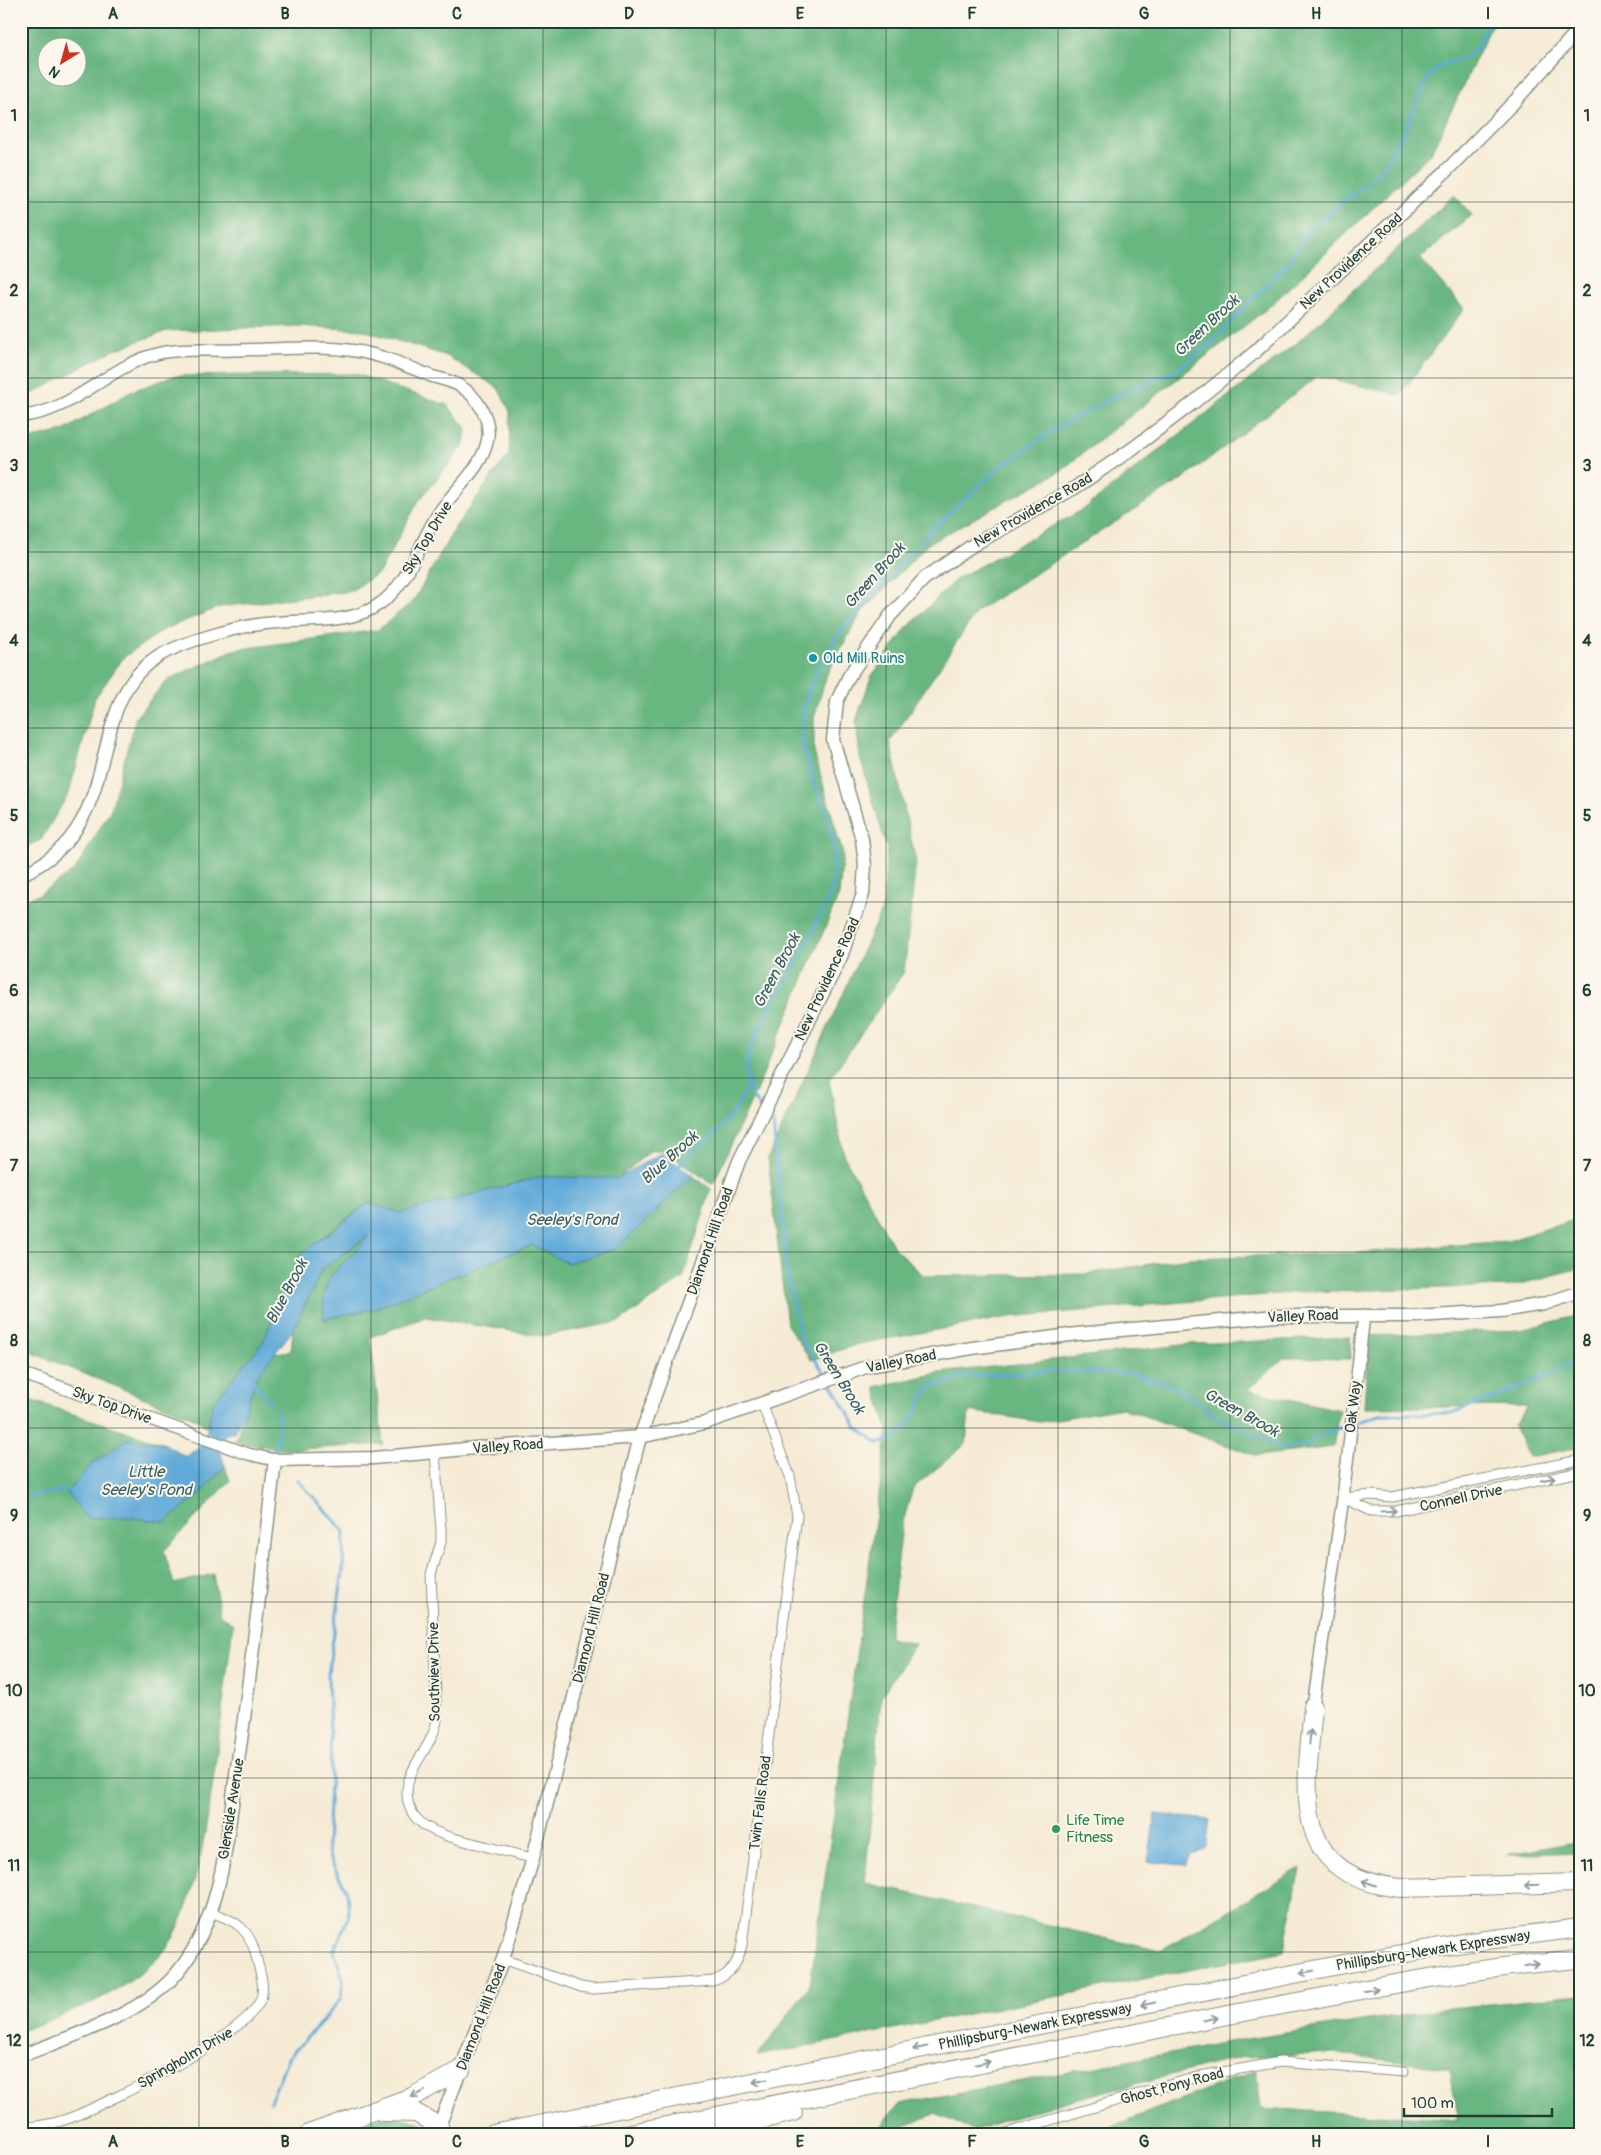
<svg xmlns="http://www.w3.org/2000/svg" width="1601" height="2155" font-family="Pangolin,sans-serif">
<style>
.forest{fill:#68b680;stroke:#447a5a;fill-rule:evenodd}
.water{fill:#61aad9;stroke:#407486}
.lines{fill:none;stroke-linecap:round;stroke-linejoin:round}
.stream{stroke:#61aad9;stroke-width:3}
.minor-casing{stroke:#8a9484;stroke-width:11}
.tertiary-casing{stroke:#8a9484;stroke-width:14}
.secondary-casing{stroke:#8a9484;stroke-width:15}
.motorway-casing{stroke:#8a9484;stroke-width:20}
.minor{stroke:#fff;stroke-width:9}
.tertiary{stroke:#fff;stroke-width:11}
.secondary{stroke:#fff;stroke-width:12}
.motorway{stroke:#fff;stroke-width:18}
.oneway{stroke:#8f9e9a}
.grid{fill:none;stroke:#1f3d34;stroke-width:1;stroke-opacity:0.55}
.culture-dot{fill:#0f9aa8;stroke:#fbf7ec;stroke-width:2}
.leisure-dot{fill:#2e9e5b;stroke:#fbf7ec;stroke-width:2}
.labels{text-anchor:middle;stroke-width:4;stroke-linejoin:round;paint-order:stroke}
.street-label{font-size:15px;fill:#1f3d34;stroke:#fbf7ec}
.culture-label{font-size:15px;fill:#0d838f;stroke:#fbf7ec;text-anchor:start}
.leisure-label{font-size:15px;fill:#27864d;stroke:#fbf7ec;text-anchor:start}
.water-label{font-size:16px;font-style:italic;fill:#335e66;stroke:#fbf7ec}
.neatline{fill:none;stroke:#1f3d34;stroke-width:2}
.grid-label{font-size:16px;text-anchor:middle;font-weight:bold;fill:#1f3d34}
</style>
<rect width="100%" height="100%" fill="#fbf7ec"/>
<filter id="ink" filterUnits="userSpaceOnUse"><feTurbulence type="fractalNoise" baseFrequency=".02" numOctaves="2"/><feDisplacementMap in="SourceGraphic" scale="10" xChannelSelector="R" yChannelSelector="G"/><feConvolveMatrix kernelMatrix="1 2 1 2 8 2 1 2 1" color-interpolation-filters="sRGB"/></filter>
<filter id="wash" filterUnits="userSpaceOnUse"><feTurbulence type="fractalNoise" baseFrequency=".0096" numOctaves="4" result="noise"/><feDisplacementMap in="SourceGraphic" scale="20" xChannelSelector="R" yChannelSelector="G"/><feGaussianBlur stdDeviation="1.12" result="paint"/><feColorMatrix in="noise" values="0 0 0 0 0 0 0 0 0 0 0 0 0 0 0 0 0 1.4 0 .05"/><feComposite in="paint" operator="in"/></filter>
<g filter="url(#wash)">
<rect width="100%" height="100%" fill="#f5ebd5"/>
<!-- forest -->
<path class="forest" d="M21,21H1494L1431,153L1270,306L1059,472L928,544L861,613L827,674L814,718V752L843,854L839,895L753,1098L713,1184L663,1150H652L618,1178L540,1177L401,1213L367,1203L300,1255L263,1342L213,1403L208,1428L197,1419L35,1354L21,1345V901L38,895L75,870L111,809L136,717L167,680L233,650L378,630L414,600L456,526L509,454L510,411L498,388L447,356L363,330L298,326L167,331L112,351L30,395H21ZM48,48H78V78H48Z
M1454,195L1472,215L1420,258L1464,309L1400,395L1318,376L1181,480L977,611L890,742L916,862L904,972L829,1080L844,1156L895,1249L924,1276L1086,1274L1189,1258L1356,1253L1508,1241L1580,1218V1268L1513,1286L1301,1292L1009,1317L858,1344L811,1360L787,1325L768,1158L883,907L887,848L860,758L856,721L871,677L906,629L956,579L1084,509L1300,340Z
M356,374L447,405L467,428L463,447L418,502L379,573L351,591L220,607L165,629L124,657L95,698L69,793L41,840L21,849V441L63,431L132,391L174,376Z
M693,1176L711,1189L683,1278L619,1322L542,1336L426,1317L370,1337L383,1444L286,1450L235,1442L257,1376L274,1353L291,1351L293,1330L322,1269L371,1234L359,1248L324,1319L376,1308L532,1245L567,1263L616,1249Z
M1580,1315V1447L1529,1457L1514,1426L1528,1406L1364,1408L1369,1336L1520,1330Z
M1350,1337L1351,1359L1284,1358L1248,1390L1339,1410L1333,1447L1257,1456L1122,1408L1040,1422L969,1411L966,1444L913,1488L902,1525L889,1638L915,1644L881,1697L865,1883L1161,1951L1300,1868L1284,1951L758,2056L810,1985L888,1430L875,1387L939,1373L1191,1344Z
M21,1397L165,1444L127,1439L92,1464L87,1518L126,1517L165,1522L198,1496L225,1466L230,1481L164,1551L174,1584L213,1574L220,1615L233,1624C228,1664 223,1704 218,1744C210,1800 199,1914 160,1956C123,1995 70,2012 21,2031Z
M1580,1841V1852L1506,1855Z
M1580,1995V2134H1092L1256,2070L1261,2108L1459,2120L1449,2069L1335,2053L1243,2057L1070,2100L974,2130L935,2114L884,2134H874L899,2104L1228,2042L1440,2009Z
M388,2115L422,2123L419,2133L332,2134Z"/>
<!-- water -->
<path class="water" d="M661,1153L693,1176L616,1249L567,1263L532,1245L376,1308L324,1319C319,1269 344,1269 369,1235L322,1269L293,1330L257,1376L244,1413L234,1432L224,1435L220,1451L225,1466L198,1496L165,1522L126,1517L87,1518L67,1492L92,1464L127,1439L165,1444L186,1457L201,1445L208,1428L213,1403L263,1342L300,1255L368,1203L401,1213L540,1177L618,1178Z
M1155,1814L1210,1820L1206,1848L1191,1855L1186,1865L1148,1862Z"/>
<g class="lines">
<!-- stream -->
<path class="stream" d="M761,1108L753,1098L748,1083L746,1069L753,1040L802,952L833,888L835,847L828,819L811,775L802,742L803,708L815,675L838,634L935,527L996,470L1059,426L1112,398L1177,370L1213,341L1289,261L1307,231L1381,172L1406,128L1429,75L1442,65L1463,58L1477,48L1490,21
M767,1114L773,1122L787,1272L801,1340L828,1378
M676,1168C702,1145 738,1119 747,1084
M252,1380L271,1403
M831,1383L857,1428L878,1443C907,1440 916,1413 927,1389L963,1377L1049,1371L1130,1373L1175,1387L1191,1396L1212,1414L1276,1446L1288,1448L1304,1445L1326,1433L1349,1425
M1355,1423L1380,1415L1451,1413L1499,1396L1580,1361
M276,1450L280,1422L277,1411
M21,1498C35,1496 60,1489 72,1490
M270,2102L288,2058L326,2017L341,1998L343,1979L334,1952L349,1915L347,1892L330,1859L327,1845L331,1765L328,1674L343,1571L344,1531L297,1479"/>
</g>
</g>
<g filter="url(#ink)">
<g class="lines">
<defs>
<path id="minor" d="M435,1453L441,1530V1542L431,1574L437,1721C432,1746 412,1763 408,1783C400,1828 445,1836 477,1844C496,1849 514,1854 533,1858
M1343,1498L1371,1511H1396L1580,1472
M1344,1498L1371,1495L1392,1497L1580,1460
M503,1959L581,1987L593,1989L713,1981C731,1975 738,1963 742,1945L797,1516L790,1476L762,1404
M21,2127C36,2127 56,2123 70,2118C110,2102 243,2037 260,2001C266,1988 260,1973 257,1960C251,1930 238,1921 210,1912
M1003,2134L1200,2076L1280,2062L1404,2072"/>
<path id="tertiary" d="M21,416C73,413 110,364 160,353C183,348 209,351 233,350C273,350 316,345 356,351C382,355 407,366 431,376C441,379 452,381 460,386C477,396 490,417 488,437C484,468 454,489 438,514C419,543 409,585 378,605C349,625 305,619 271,623C242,625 184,641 159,656C79,705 131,826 21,875
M21,1373L248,1454L275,1460
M1313,1707L1343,1498L1364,1315"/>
<path id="secondary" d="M21,2056C71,2036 142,2015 177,1973C225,1915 227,1832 238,1761C253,1661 263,1560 275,1460L374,1458L475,1448L640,1437L705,1423L869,1366L972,1348L1077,1334L1276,1316H1415L1501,1311L1544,1304L1580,1292
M436,2134L503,1959L533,1858L640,1437L739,1161L841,957L863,894L865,865L862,839L833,740L837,701L849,676L890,616L925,578L973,545L1076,487L1132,449L1193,403L1254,353L1446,171L1515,101L1580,28"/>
<path id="motorway" d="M1313,1707C1306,1791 1288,1876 1400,1888L1580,1883
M383,2112L416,2113L439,2126
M309,2134L412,2097L461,2070
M493,2134L1344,1964L1463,1943L1580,1928
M626,2134C829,2094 1031,2052 1233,2014C1348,1993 1464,1968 1580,1959
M703,2134L793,2112"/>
</defs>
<!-- minor casing -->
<use href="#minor" class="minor-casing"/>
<!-- tertiary casing -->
<use href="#tertiary" class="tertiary-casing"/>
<!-- secondary casing -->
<use href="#secondary" class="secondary-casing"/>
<!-- motorway casing -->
<use href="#motorway" class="motorway-casing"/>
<!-- minor -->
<use href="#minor" class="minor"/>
<!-- tertiary -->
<use href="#tertiary" class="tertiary"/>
<!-- secondary -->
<use href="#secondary" class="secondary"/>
<!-- motorway -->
<use href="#motorway" class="motorway"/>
</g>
<!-- one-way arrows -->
<defs><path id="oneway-shaft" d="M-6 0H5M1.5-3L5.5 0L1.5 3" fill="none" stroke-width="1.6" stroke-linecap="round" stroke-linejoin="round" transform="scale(1.25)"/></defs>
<g class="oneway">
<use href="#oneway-shaft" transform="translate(1548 1479) rotate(-12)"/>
<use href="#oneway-shaft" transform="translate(1389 1511) rotate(-3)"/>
<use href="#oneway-shaft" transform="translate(1310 1737) rotate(-85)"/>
<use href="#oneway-shaft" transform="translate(1369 1883) rotate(-161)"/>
<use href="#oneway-shaft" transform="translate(1531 1885) rotate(178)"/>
<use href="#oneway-shaft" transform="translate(1532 1965) rotate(-7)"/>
<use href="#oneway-shaft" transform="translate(1307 1972) rotate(168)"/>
<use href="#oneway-shaft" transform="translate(1371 1990) rotate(-10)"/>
<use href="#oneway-shaft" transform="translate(1148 2004) rotate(169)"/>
<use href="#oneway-shaft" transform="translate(1211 2019) rotate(-11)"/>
<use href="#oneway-shaft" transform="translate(920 2048) rotate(168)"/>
<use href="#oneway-shaft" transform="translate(983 2063) rotate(-12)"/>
<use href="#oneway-shaft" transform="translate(760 2081) rotate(168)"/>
<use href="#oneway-shaft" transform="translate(418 2094) rotate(155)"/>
</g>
</g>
<!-- grid -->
<path class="grid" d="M199,21V2134M371,21V2134M543,21V2134M715,21V2134M886,21V2134M1058,21V2134M1230,21V2134M1402,21V2134M21,202H1580M21,378H1580M21,552H1580M21,728H1580M21,902H1580M21,1078H1580M21,1252H1580M21,1428H1580M21,1602H1580M21,1778H1580M21,1952H1580"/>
<!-- markers -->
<circle class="culture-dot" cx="813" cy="658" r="5"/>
<circle class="leisure-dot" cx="1056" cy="1829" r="5"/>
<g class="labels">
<!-- street labels -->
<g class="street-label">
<text transform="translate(1351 261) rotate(-43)" y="5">New Providence Road</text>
<text transform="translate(1033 510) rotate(-30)" y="5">New Providence Road</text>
<text transform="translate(427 538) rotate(-59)" y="5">Sky Top Drive</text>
<text transform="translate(827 979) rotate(-65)" y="5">New Providence Road</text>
<text transform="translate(710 1241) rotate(-71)" y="5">Diamond Hill Road</text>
<text transform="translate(1303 1316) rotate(-2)" y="5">Valley Road</text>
<text transform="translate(901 1361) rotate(-11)" y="5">Valley Road</text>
<text transform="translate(112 1405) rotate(20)" y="5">Sky Top Drive</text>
<text transform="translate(1353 1407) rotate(-83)" y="5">Oak Way</text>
<text transform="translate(508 1446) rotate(-4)" y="5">Valley Road</text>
<text transform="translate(1461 1498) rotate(-12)" y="5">Connell Drive</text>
<text transform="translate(591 1628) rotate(-76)" y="5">Diamond Hill Road</text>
<text transform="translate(434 1672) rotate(-91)" y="5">Southview Drive</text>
<text transform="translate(760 1803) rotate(-83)" y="5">Twin Falls Road</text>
<text transform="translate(231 1809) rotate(-81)" y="5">Glenside Avenue</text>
<text transform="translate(1433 1950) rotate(-9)" y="5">Phillipsburg-Newark Expressway</text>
<text transform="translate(481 2017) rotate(-69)" y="5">Diamond Hill Road</text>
<text transform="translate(1035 2026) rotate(-11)" y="5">Phillipsburg-Newark Expressway</text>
<text transform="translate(185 2058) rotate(-30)" y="5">Springholm Drive</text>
<text transform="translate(1172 2086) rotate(-15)" y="5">Ghost Pony Road</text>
</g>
<!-- culture labels -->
<g class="culture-label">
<text x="823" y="663">Old Mill Ruins</text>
</g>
<!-- leisure labels -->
<g class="leisure-label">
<text x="1066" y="1825">Life Time<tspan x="1066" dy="17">Fitness</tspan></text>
</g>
<!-- water labels -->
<g class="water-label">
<text transform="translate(1206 325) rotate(-43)" y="6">Green Brook</text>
<text transform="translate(874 575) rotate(-48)" y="6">Green Brook</text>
<text transform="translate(776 970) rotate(-62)" y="6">Green Brook</text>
<text transform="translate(669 1157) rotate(-42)" y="6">Blue Brook</text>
<text x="572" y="1225">Seeley's Pond</text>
<text transform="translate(286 1291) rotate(-62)" y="6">Blue Brook</text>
<text transform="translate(840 1377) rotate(58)" y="6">Green Brook</text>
<text transform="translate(1242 1412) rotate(29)" y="6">Green Brook</text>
<text x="146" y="1477">Little<tspan x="146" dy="18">Seeley's Pond</tspan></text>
</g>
</g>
<!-- margin -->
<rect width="1601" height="2155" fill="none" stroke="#fbf7ec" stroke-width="55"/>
<!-- north arrow -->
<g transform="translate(62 62) rotate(217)"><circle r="24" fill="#fbf7ec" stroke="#a3ada2"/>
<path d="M0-4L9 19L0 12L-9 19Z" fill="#c8321e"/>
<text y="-8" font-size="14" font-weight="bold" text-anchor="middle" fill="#1f3d34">N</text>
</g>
<!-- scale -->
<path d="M1404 2108v8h148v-8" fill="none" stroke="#1f3d34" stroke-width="2.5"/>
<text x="1411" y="2108" font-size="15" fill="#1f3d34" stroke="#fbf7ec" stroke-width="4" paint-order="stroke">100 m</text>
<rect x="28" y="28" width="1546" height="2100" class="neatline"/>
<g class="grid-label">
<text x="113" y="19">A</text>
<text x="285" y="19">B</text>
<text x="457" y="19">C</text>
<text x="629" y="19">D</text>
<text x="800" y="19">E</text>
<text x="972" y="19">F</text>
<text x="1144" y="19">G</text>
<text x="1316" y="19">H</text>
<text x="1488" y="19">I</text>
<text x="14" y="121">1</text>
<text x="1587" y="121">1</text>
<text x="14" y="296">2</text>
<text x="1587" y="296">2</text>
<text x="14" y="471">3</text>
<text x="1587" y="471">3</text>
<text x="14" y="646">4</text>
<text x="1587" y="646">4</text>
<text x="14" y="821">5</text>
<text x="1587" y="821">5</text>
<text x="14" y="996">6</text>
<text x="1587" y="996">6</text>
<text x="14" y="1171">7</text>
<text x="1587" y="1171">7</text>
<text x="14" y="1346">8</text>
<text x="1587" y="1346">8</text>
<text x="14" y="1521">9</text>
<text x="1587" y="1521">9</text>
<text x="14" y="1696">10</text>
<text x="1587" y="1696">10</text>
<text x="14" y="1871">11</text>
<text x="1587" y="1871">11</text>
<text x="14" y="2046">12</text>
<text x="1587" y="2046">12</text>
<text x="113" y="2147">A</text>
<text x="285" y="2147">B</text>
<text x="457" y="2147">C</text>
<text x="629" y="2147">D</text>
<text x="800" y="2147">E</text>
<text x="972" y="2147">F</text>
<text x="1144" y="2147">G</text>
<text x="1316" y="2147">H</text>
<text x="1488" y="2147">I</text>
</g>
</svg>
